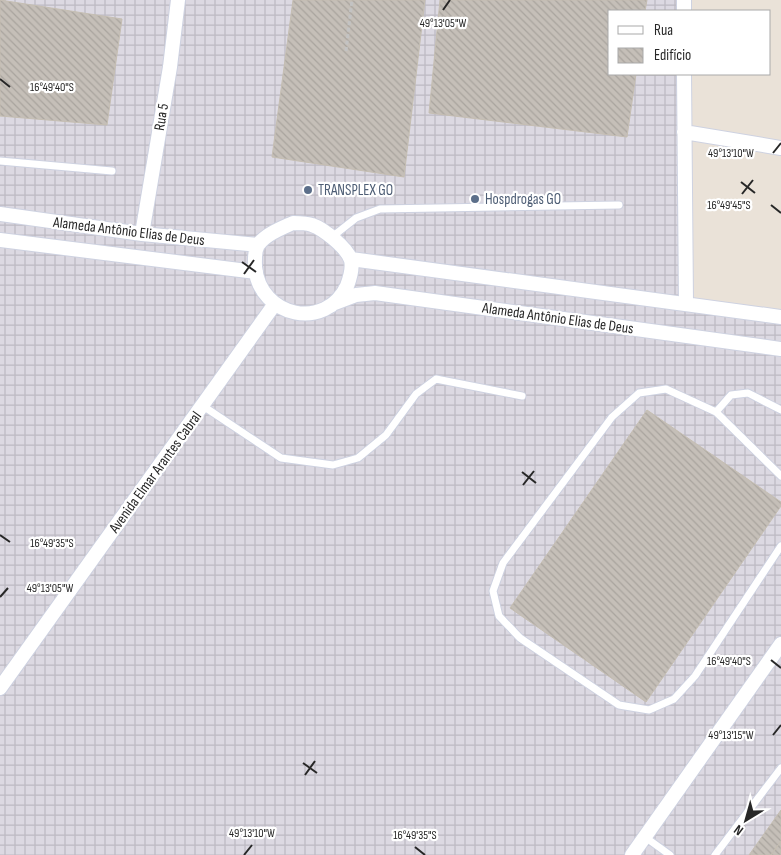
<svg xmlns="http://www.w3.org/2000/svg" width="781" height="855" font-family="'Sofia Sans Condensed',sans-serif">
<style>
.industrial{fill:url(#industrial-grid)}
.building{fill:url(#building-back-hatch);stroke:#c5beb2}
.lines{fill:none;stroke-linecap:round;stroke-linejoin:round}
.lane-casing{stroke:#ced2e1;stroke-width:9}
.street-casing{stroke:#ced2e1;stroke-width:16}
.path{stroke:#c3c3c3;stroke-width:3;stroke-dasharray:4 2.5;stroke-linecap:butt}
.lane{stroke:#fff;stroke-width:7}
.street{stroke:#fff;stroke-width:14}
.ticks{fill:none;stroke:#272727;stroke-width:2}
.service-dot{fill:#5c6f8a;stroke:#fff;stroke-width:2}
.labels{text-anchor:middle;stroke-width:4.5;stroke-linejoin:round;paint-order:stroke}
.street-label{font-size:15px;fill:#272727;stroke:#fff}
.service-label{font-size:15px;fill:#4e5e75;stroke:#fff;text-anchor:start}
.ticks-label{font-size:12px;text-anchor:middle;fill:#272727;stroke:#fff;stroke-width:4.5;stroke-linejoin:round;paint-order:stroke}
</style>
<defs>
<pattern id="industrial-grid" width="8" height="8" patternUnits="userSpaceOnUse" patternTransform="scale(1.25)"><rect width="8" height="8" fill="#dcd9e2"/><path d="M0 4h8M4 0v8" fill="none" stroke="#bdbac2"/></pattern>
<pattern id="building-back-hatch" width="6" height="6" patternUnits="userSpaceOnUse" patternTransform="scale(1.25)"><rect width="6" height="6" fill="#c5bfb8"/><path d="M-1 5l2 2M0 0l6 6M5-1l2 2" fill="none" stroke="#a9a49e"/></pattern>
</defs>
<rect width="100%" height="100%" fill="#eae2d8"/>
<!-- industrial -->
<path class="industrial" d="M0,0H685V11H610V74H685L686,303L781,317V855H0Z"/>
<!-- building -->
<path class="building" d="M0,0L122,19L107,125L0,116Z
M293,0H425L404,177L272,157Z
M440,0H647L645,11H610V74H636L627,137L429,113Z
M647,410L781,502V506L646,702L510,608Z
M781,810V841L771,855H749Z
M781,841V855H771Z"/>
<g class="lines">
<defs>
<path id="lane" d="M0,161L112,171
M332,237L356,218L380,209L619,205
M203,406L281,458L333,465L358,458L386,435L416,394L436,379L522,396
M716,412L731,395L748,393L781,410
M781,476L716,412L666,389L639,393L612,417L503,563L493,591L499,616L520,638L619,705L649,710L674,699L695,676L781,546
M645,837L670,855
M715,855L781,768"/>
<path id="street" d="M684,11V0
M684,74L686,303
M684,132L781,148
M0,214L142,234L258,245
M293,223C299,223 307,223 312,225C324,229 347,248 351,260C353,268 350,278 347,286C326,331 260,318 255,267C255,261 254,251 258,245C266,234 282,228 293,223Z
M142,234L170,67L178,0
M0,240L256,272
M351,259L781,317
M335,303L356,295L375,293L781,349
M0,688L274,305
M632,855L781,644"/>
</defs>
<!-- lane casing -->
<use href="#lane" class="lane-casing"/>
<!-- street casing -->
<use href="#street" class="street-casing"/>
<!-- path -->
<path class="path" d="M346,51L352,0"/>
<!-- lane -->
<use href="#lane" class="lane"/>
<!-- street -->
<use href="#street" class="street"/>
</g>
<!-- ticks -->
<path class="ticks" d="M443,10L450,0M0,79L10,87M773,153L781,143M741,182L755,193M742,194L753,180M771,205L781,213M242,262L256,272M244,274L254,260M522,472L536,483M523,485L534,471M0,535L10,542M0,597L8,588M771,660L781,668M773,735L781,725M303,763L317,773M305,775L315,761M415,847L425,855M244,855L252,845"/>
<!-- markers -->
<g class="service-dot">
<circle cx="308" cy="190" r="5"/>
<circle cx="475" cy="199" r="5"/>
</g>
<g class="labels">
<!-- street labels -->
<g class="street-label">
<text transform="translate(161 117) rotate(-81)" y="5">Rua 5</text>
<text transform="translate(129 231) rotate(7)" y="5">Alameda Antônio Elias de Deus</text>
<text transform="translate(558 318) rotate(8)" y="5">Alameda Antônio Elias de Deus</text>
<text transform="translate(155 472) rotate(-54)" y="5">Avenida Elmar Arantes Cabral</text>
</g>
<!-- service labels -->
<g class="service-label">
<text x="318" y="195">TRANSPLEX GO</text>
<text x="485" y="204">Hospdrogas GO</text>
</g>
</g>
<g class="ticks-label">
<text x="443" y="27">49°13'05"W</text>
<text x="52" y="91">16°49'40"S</text>
<text x="731" y="157">49°13'10"W</text>
<text x="729" y="209">16°49'45"S</text>
<text x="52" y="547">16°49'35"S</text>
<text x="50" y="592">49°13'05"W</text>
<text x="729" y="665">16°49'40"S</text>
<text x="731" y="739">49°13'15"W</text>
<text x="252" y="837">49°13'10"W</text>
<text x="415" y="839">16°49'35"S</text>
</g>
<!-- legend -->
<rect x="608" y="10" width="162" height="65" fill="#ffffff" stroke="#a9a9a9"/>
<rect x="618" y="26" width="25" height="8" fill="#ffffff" stroke="#a9a9a9"/>
<text x="654" y="35" font-size="15" fill="#272727">Rua</text>
<rect x="618" y="48" width="25" height="15" fill="url(#building-back-hatch)" stroke="#a9a9a9"/>
<text x="654" y="60" font-size="15" fill="#272727">Edifício</text>
<!-- north arrow -->
<g transform="translate(746 820) rotate(217)" stroke="#ffffff" stroke-width="4" paint-order="stroke">
<path d="M0-4L9 19L0 12L-9 19Z" fill="#272727"/>
<text y="-8" font-size="14" font-weight="bold" text-anchor="middle" fill="#272727">N</text>
</g>
</svg>
